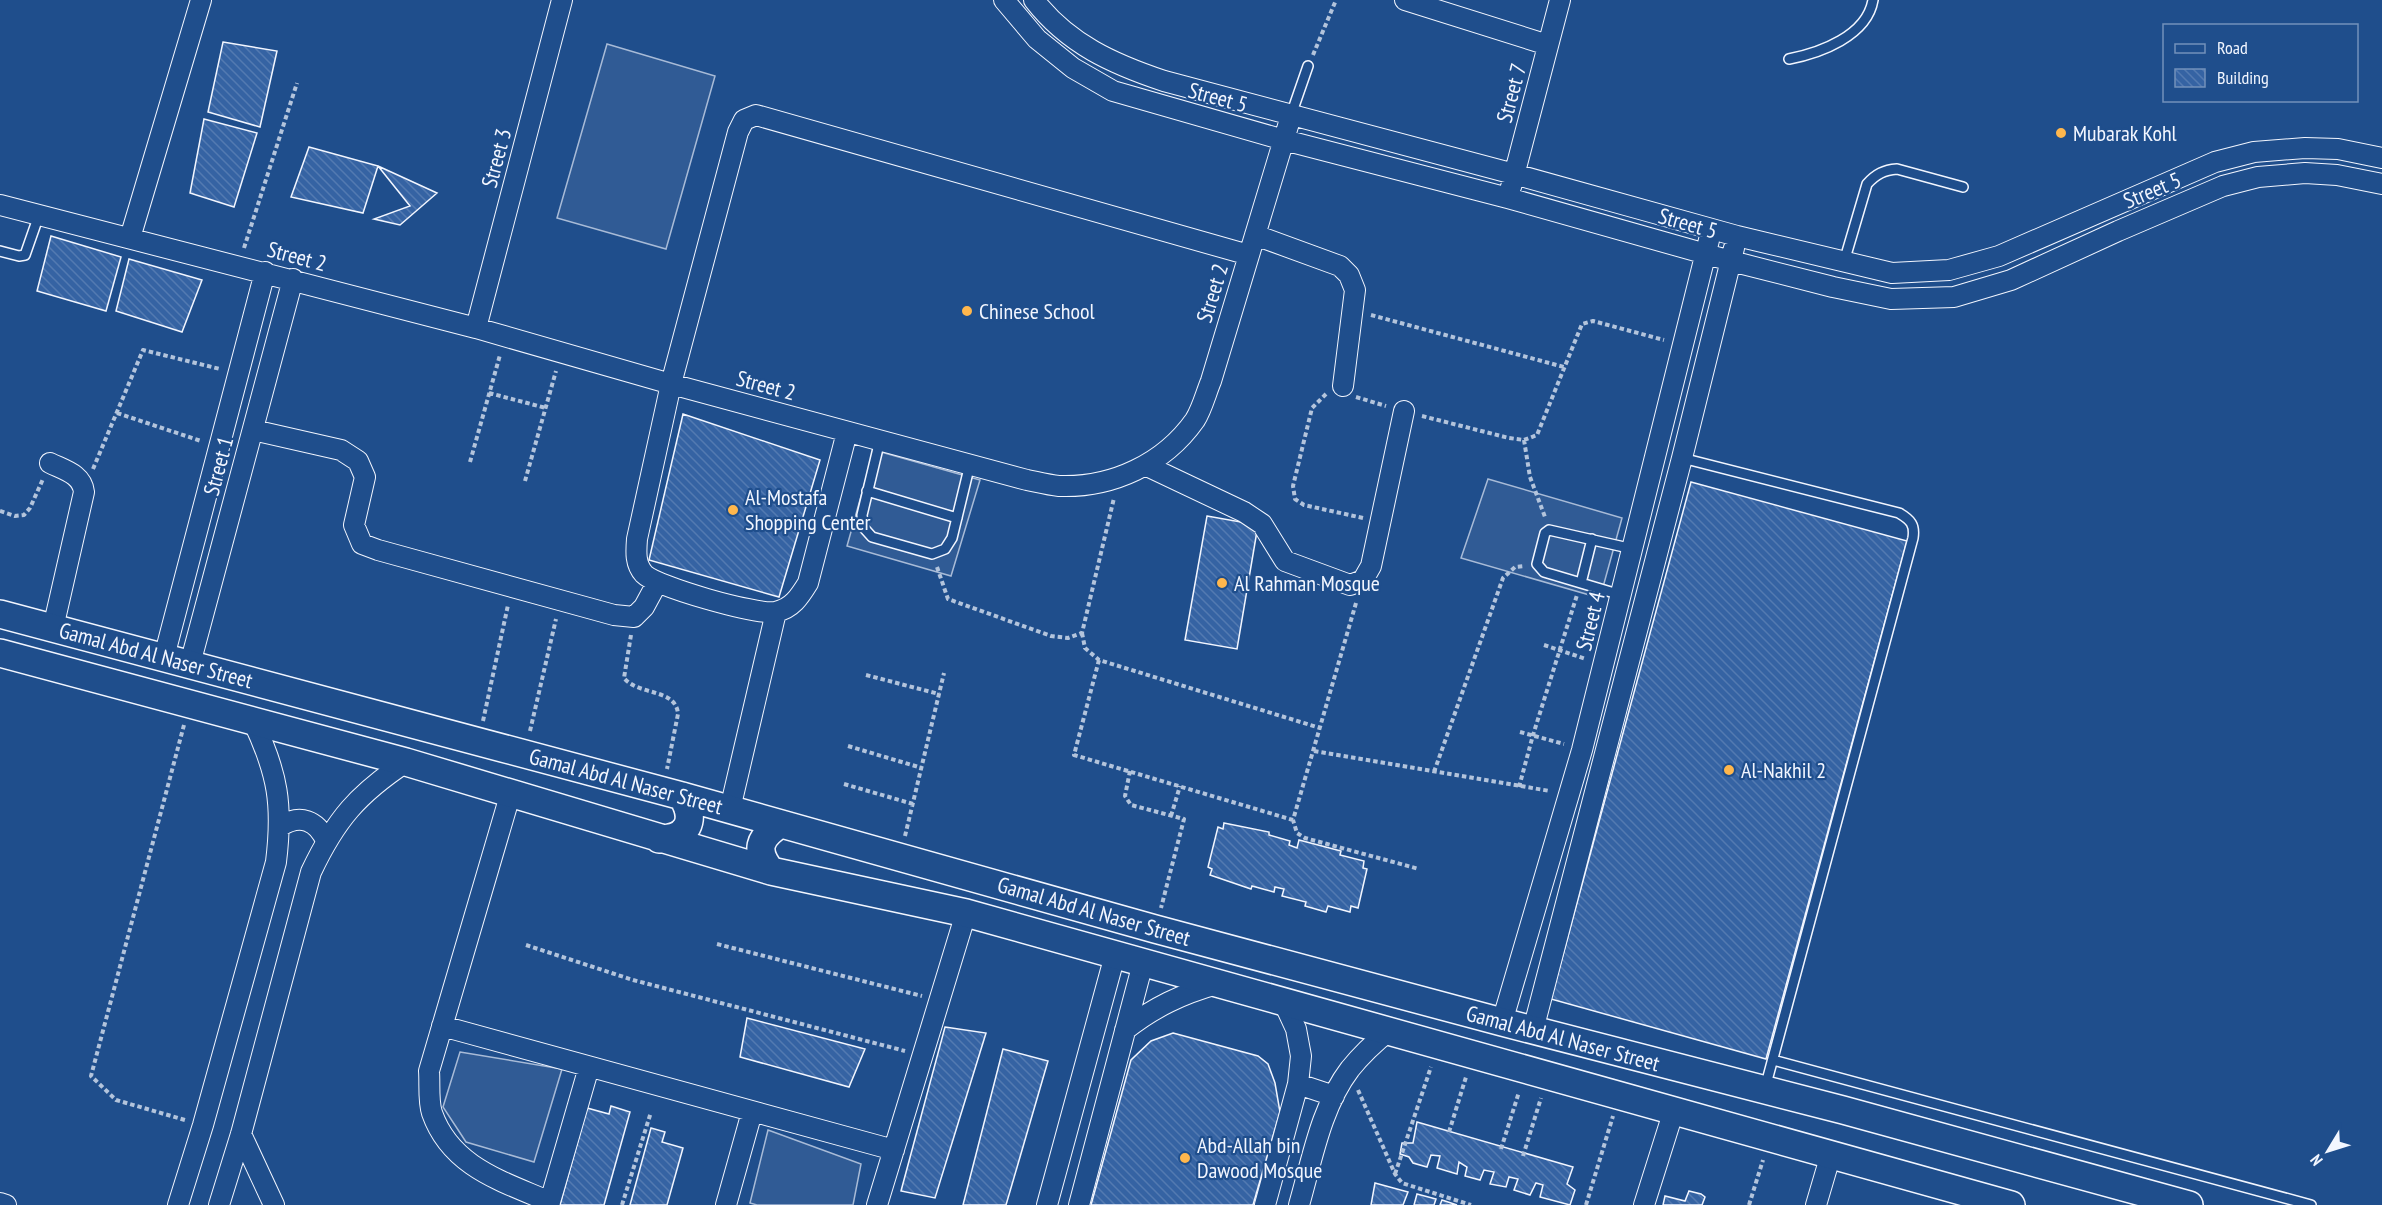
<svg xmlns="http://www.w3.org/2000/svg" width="2382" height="1205" font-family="'PT Sans Narrow',sans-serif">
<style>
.built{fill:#305b95;stroke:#a8bbd7;stroke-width:1.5}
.building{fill:url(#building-back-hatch);stroke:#f2f6ff;stroke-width:1.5}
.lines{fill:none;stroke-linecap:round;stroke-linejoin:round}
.service-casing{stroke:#f2f6ff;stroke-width:12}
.minor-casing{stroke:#f2f6ff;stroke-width:22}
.secondary-casing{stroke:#f2f6ff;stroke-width:30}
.path{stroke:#b3c4dc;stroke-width:4;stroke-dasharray:4.5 3;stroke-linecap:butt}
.service{stroke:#1f4e8c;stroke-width:9}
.minor{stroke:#1f4e8c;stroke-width:20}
.secondary{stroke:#1f4e8c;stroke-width:27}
.poi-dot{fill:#ffb74d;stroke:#1f4e8c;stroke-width:2}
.labels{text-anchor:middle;stroke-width:4.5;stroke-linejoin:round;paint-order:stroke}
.street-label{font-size:22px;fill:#f2f6ff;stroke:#1f4e8c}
.poi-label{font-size:22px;fill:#f2f6ff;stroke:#1f4e8c;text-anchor:start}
</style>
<defs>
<pattern id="building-back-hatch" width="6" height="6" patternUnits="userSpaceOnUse" patternTransform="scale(1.5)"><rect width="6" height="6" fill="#3563a3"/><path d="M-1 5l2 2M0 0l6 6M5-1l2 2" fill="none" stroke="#537ab1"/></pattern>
</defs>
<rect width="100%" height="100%" fill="#1f4e8c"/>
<!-- built -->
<path class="built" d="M607,44L715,76L666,249L557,218Z
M874,450L980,480L951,576L847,546Z
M1488,479L1622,518L1600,598L1461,558Z
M460,1052L562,1069L534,1162L466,1142L443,1107Z
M768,1130L861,1164L853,1205H757L750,1203Z"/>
<!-- building -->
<path class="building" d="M223,42L277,51L260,127L208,112Z
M204,119L257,133L234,207L190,193Z
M309,147L378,166L363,213L291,197Z
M378,166L437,193L400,225L374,219L410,206Z
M51,236L121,257L106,311L37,291Z
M129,259L202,280L182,332L116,311Z
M683,414L820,460L779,597L649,560Z
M1691,482L1907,541L1766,1059L1551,999Z
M1207,516L1258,525L1237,649L1185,640Z
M1224,823L1269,832V835L1290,841L1289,845L1297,848L1299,840L1341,851L1340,855L1364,861L1363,868L1367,869L1358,908L1351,906L1350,912L1328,906L1326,912L1305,906L1306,902L1282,896L1284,889L1275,887L1274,892L1252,886L1251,889L1210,875L1212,869L1208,867L1218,827L1223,829Z
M747,1018L865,1049L849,1087L740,1057Z
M945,1027L986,1033L935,1198L901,1191Z
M1173,1033L1258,1056L1268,1064L1275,1083L1280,1112L1253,1205H1091L1131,1060L1151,1041Z
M1003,1049L1048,1061L1006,1205H963Z
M611,1106L630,1112L604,1205H560L587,1108L609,1114Z
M1417,1122L1573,1167L1567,1184L1575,1190L1570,1205L1540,1197L1543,1185L1536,1183L1530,1195L1514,1190L1518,1179L1509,1177L1506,1187L1490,1184L1494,1172L1484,1170L1480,1180L1465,1176L1467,1167L1459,1162L1457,1174L1437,1168L1440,1156L1431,1155L1427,1167L1413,1163L1409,1157L1400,1154L1402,1143H1413Z
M651,1128L665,1132L662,1142L683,1148L667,1205H630Z
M1375,1183L1408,1192L1403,1205H1371Z
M1689,1191L1701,1194L1705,1197L1702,1205H1663L1665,1196L1685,1201Z
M1417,1194L1436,1199L1434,1205H1414Z
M1442,1200L1457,1205H1440Z"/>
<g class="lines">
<defs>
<path id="service" d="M1789,59C1820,53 1867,36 1873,0
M1291,115L1308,66
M0,251L19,256L25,255L39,215
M1844,262L1867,184C1876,174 1884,170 1897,169L1963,187
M880,440L862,515L863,527L872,537L932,554L945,549L952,538L970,464
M1682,458L1899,513C1911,520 1915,525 1913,538L1765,1088
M867,491L957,518
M1581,583L1592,539
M1621,595L1544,572L1537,564L1545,533L1549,530L1633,549
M1773,1060L2311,1205"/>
<path id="minor" d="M1004,0L1037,39L1073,68L1113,91L1284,140L1508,198L1731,261L1833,287L1891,299L1954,297L2011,280L2118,231L2223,186L2258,177L2305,173L2337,175L2382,184
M1034,0C1068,44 1113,64 1164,81L1514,174L1737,236L1892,273L1949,270L1999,256L2215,162L2254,152L2305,148L2338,149L2382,158
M1405,0L1548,45
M1511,187L1560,0
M0,205L476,328L671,384L1027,480C1037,482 1048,485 1059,486C1112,488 1164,464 1195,420C1202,409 1206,393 1211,381L1291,116
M1255,235L1340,266L1349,275L1355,290L1343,386
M130,238L201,0
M476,328L562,0
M253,430L341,450L358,461L365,477L354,525L362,544L378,550L614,615L634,617L644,607L657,583
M847,432L808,583C800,596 792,609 775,612C756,615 657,587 644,574C635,564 636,552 637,539L671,384L738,132L744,120L756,115L1249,255
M50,463C64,470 82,474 84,492L53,628
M1147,466L1244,512L1262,524L1285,561L1350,585L1363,580L1371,566L1404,411
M164,657L265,272
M190,664L293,279
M511,792L429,1071C430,1084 428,1101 432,1113C451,1167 502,1181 550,1202
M730,809L776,612
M281,826C300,814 317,820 326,841
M1502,1022L1582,750L1709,240
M442,1026L894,1150
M1125,1030C1154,1007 1182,994 1217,984
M1533,1030L1682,458L1734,248
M1298,1084L1334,1096
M241,1134L274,1205
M0,1203L6,1205
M178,1205L203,1125L276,862C283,805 278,774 253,721
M219,1205L241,1134L311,872C336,819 358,794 406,762
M549,1205L589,1067
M726,1205L752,1112
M877,1205L966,913
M1047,1205L1115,955
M1079,1205L1143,963
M1265,1205L1298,1084L1301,1056L1296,1029L1284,1003
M1299,1205C1312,1160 1321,1107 1350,1069C1362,1054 1375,1042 1390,1030
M1644,1205L1674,1110
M1816,1205L1831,1154"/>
<path id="secondary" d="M0,614L682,796L1155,929L1502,1022L1843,1110L2189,1205
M0,653L406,762L771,871L966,913L2011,1205
M659,839C688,839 697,820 682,796
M771,871C755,851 758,838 780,824"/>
</defs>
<!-- service casing -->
<use href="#service" class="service-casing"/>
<!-- minor casing -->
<use href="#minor" class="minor-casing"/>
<!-- secondary casing -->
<use href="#secondary" class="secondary-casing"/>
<!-- path -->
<path class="path" d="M1313,55L1336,0
M244,248L297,83
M1371,315L1564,367
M489,393L546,408
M1326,394L1312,408L1293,486L1295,499L1304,505L1363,518
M1356,397L1386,406
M117,413L201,441
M1422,416L1509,438L1524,440L1537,435L1582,324L1593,321L1664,340
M1524,440L1530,477L1545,517
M470,462L500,355
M93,469L143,350L220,369
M525,481L556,371
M0,511L15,516L24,515L30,508L43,479
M937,567L948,599L1051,636L1068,638L1082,633L1114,498
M1356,603L1293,820L1297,833L1305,838L1419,869
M1082,633L1085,648L1099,660L1320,728
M631,635L624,678C639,696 676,688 678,714L667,769
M1544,645L1586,659
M1099,660L1074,755L1293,820
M866,675L939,694
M483,721L508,605
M184,725L91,1076L116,1100L185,1120
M530,731L556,619
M1520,732L1564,744
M848,746L922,768
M1314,751L1550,791
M1130,771L1125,796L1131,805L1184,819L1161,908
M1434,772L1503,578L1515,567L1525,566
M844,784L913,804
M1519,787L1533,735L1577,595
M1171,816L1180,786
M905,836L944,673
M717,944L922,996
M526,945L633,980L905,1051
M1358,1090L1395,1174L1402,1183L1471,1205
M1449,1132L1466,1077
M1501,1149L1519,1092
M1523,1156L1541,1098
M1395,1174L1431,1067
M622,1205L651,1112
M1586,1205L1613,1116
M1749,1205L1763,1160"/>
<!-- service -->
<use href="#service" class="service"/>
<!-- minor -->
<use href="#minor" class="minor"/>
<!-- secondary -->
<use href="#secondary" class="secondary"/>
</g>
<!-- markers -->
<g class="poi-dot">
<circle cx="2061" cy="133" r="6"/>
<circle cx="967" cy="311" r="6"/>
<circle cx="733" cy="510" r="6"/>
<circle cx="1222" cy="583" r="6"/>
<circle cx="1729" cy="770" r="6"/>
<circle cx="1185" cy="1158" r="6"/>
</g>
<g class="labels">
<!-- street labels -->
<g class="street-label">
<text transform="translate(1511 93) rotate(-75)" y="8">Street 7</text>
<text transform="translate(1218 97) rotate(15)" y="8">Street 5</text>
<text transform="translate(496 158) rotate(-75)" y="8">Street 3</text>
<text transform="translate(2152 190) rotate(-23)" y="8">Street 5</text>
<text transform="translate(1688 223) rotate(16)" y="8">Street 5</text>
<text transform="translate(297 256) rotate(15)" y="8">Street 2</text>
<text transform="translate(1212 293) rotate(-73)" y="8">Street 2</text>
<text transform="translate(766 385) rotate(15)" y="8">Street 2</text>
<text transform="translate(218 466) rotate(-75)" y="8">Street 1</text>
<text transform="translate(1590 621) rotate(-76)" y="8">Street 4</text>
<text transform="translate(156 655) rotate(15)" y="8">Gamal Abd Al Naser Street</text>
<text transform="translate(626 781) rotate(15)" y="8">Gamal Abd Al Naser Street</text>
<text transform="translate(1094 911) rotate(16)" y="8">Gamal Abd Al Naser Street</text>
<text transform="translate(1563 1038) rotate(15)" y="8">Gamal Abd Al Naser Street</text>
</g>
<!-- poi labels -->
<g class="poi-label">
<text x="2073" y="141">Mubarak Kohl</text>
<text x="979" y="319">Chinese School</text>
<text x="745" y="505">Al-Mostafa<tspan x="745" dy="25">Shopping Center</tspan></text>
<text x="1234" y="591">Al Rahman Mosque</text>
<text x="1741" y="778">Al-Nakhil 2</text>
<text x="1197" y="1153">Abd-Allah bin<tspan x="1197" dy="25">Dawood Mosque</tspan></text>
</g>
</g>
<!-- legend -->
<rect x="2163" y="24" width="195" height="78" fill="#1f4e8c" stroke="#7391ba" stroke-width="1.5"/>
<rect x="2175" y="44" width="30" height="9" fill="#1f4e8c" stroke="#7391ba" stroke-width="1.5"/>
<text x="2217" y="54" font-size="18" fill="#f2f6ff">Road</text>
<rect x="2175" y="69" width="30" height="18" fill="url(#building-back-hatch)" stroke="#7391ba" stroke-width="1.5"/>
<text x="2217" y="84" font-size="18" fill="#f2f6ff">Building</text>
<!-- north arrow -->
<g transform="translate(2328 1151) rotate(232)" stroke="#1f4e8c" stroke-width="4.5" paint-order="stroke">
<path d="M0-4.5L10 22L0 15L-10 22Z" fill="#f2f6ff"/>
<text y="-9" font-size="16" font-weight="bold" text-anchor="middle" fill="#f2f6ff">N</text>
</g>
</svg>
